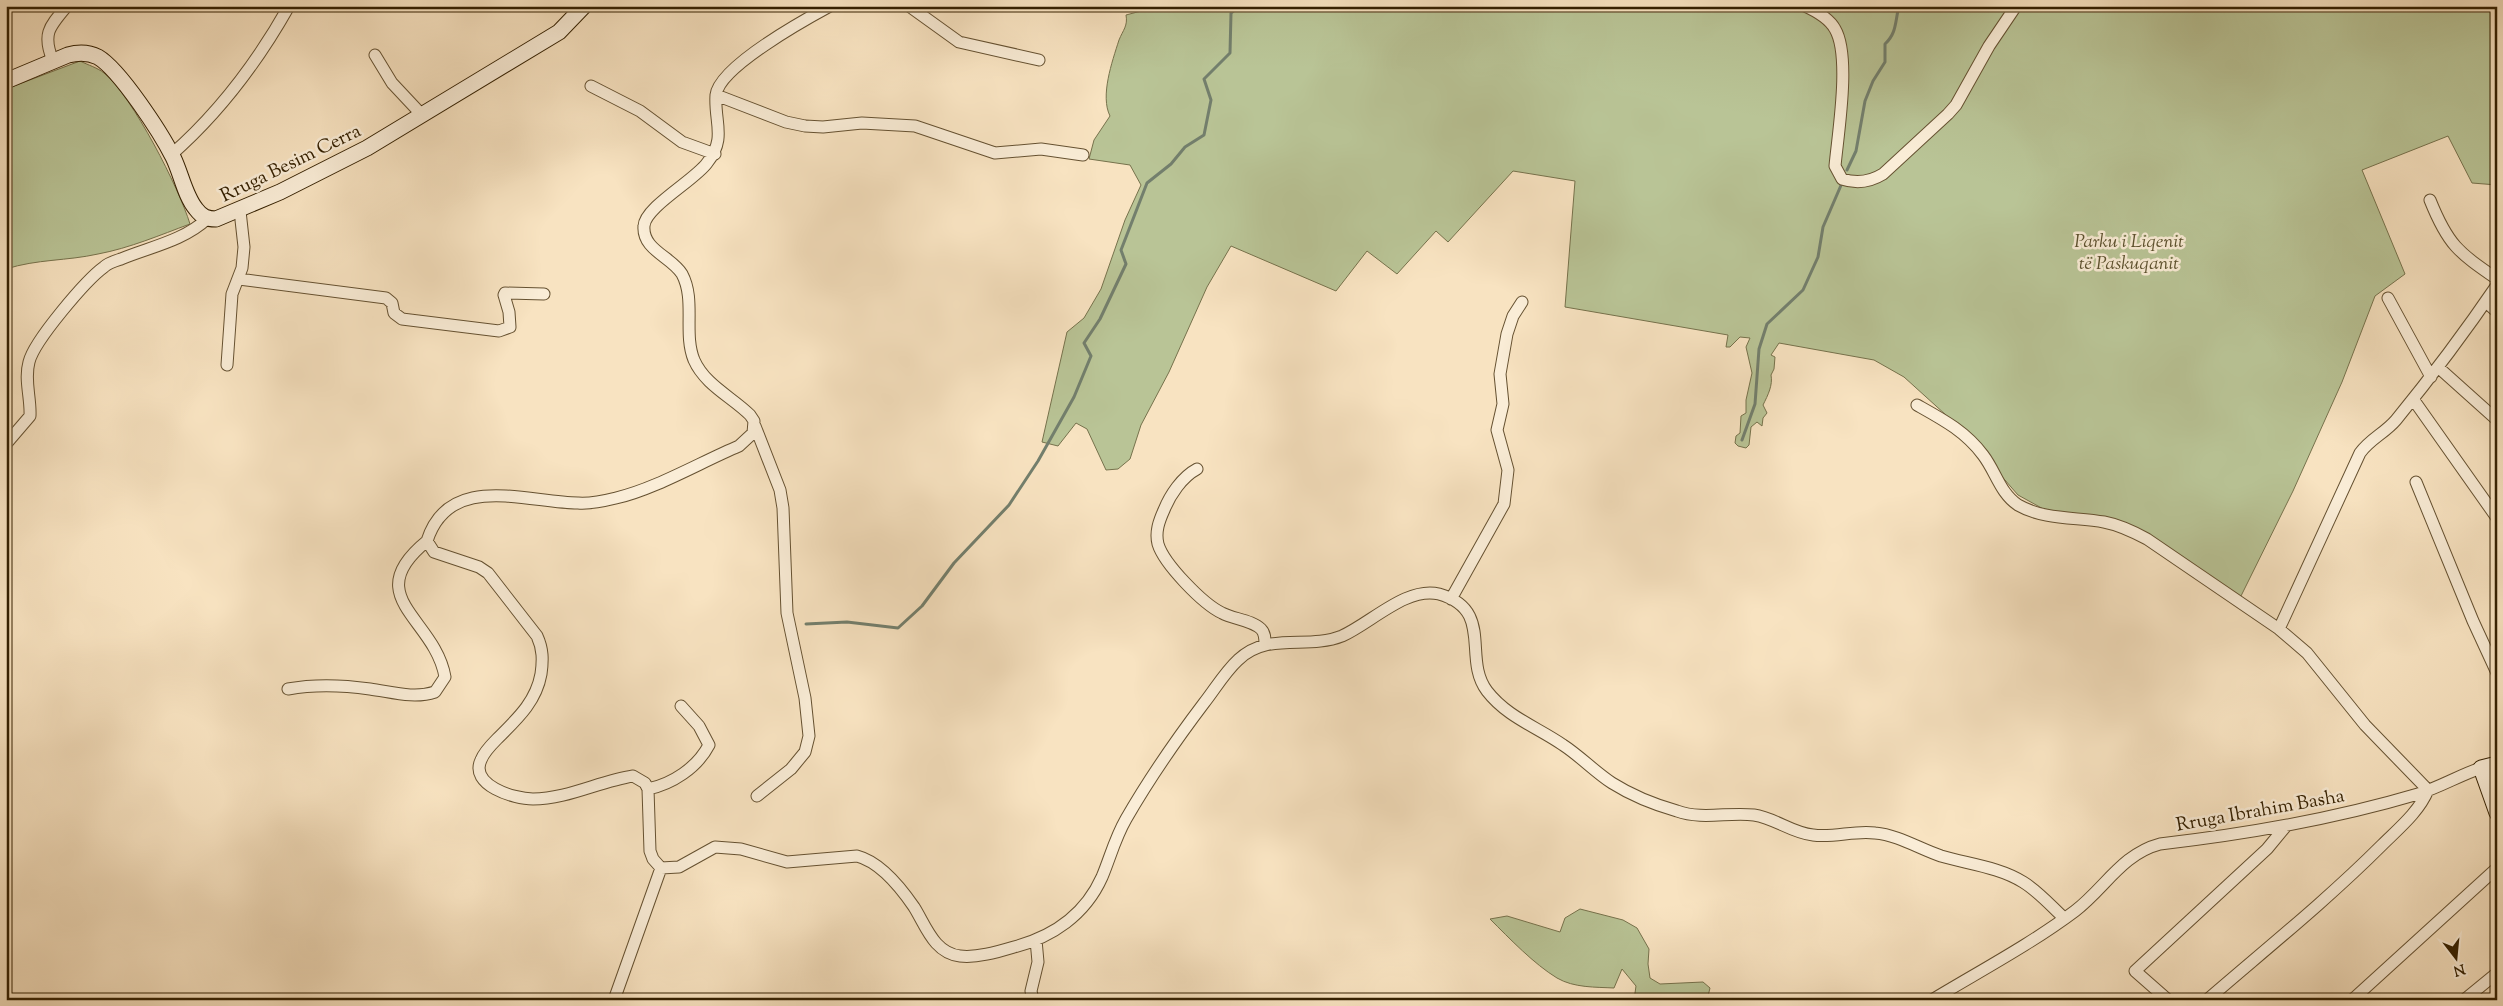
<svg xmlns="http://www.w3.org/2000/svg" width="2503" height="1006" font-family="'Sorts Mill Goudy',serif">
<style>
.green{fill:#b9c496;stroke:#76724c}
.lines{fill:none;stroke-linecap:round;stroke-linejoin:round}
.stream{stroke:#737f6d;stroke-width:3}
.street-casing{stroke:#655131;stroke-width:13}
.secondary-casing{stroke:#342001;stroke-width:17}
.street{stroke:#faedd7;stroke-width:11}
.secondary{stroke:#faedd7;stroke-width:15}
.labels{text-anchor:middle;stroke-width:5;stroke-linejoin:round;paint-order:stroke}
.street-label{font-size:19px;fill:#342001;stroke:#faedd7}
.park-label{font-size:19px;font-style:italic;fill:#5c512e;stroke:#faedd7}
</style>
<rect width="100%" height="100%" fill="#f8e3c1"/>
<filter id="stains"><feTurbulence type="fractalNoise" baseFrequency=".004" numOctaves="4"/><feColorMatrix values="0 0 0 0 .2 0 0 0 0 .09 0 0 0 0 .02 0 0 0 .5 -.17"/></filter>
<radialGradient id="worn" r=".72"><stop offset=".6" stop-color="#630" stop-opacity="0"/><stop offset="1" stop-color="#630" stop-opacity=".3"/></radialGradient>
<!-- green -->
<path class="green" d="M1138,6H2497V185L2472,183L2448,136L2362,170L2405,274L2375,296L2342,382L2293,491L2239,600L2150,536L2047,511L2018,495L1957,425L1904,377L1874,360L1779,343L1771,355L1775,357L1774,369L1771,375C1773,385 1768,395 1763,405L1767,413L1763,418L1762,426L1757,422L1751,427L1749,445L1746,448L1738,446L1735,443L1736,436L1740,433L1741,416L1746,413V400L1752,373L1746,347L1750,338L1740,337L1730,347H1726L1728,335L1565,307L1575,181L1513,171L1448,242L1436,231L1397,274L1367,251L1336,291L1231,246L1207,287L1169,372L1141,425L1130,459L1118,469L1106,470L1087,429L1076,423L1058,446L1042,442L1067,332L1084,318L1101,289L1125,220L1141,185L1130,165L1089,159L1094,140L1110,116C1100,96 1112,62 1119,40C1123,30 1128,26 1126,15L1141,11Z
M80,61C88,65 98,68 104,73C133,97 179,188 190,224C160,235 130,248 98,254C67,261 37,259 6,269V89Z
M1580,909L1623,920L1637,928L1649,949L1648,964L1650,978L1660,984L1703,982L1710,988L1707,1000H1634L1636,986L1622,969L1614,988C1596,987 1574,988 1557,978C1534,964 1510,939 1490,919L1507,916L1560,932L1565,918Z"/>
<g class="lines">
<!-- stream -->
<path class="stream" d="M1847,170L1856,151L1865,101L1873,81L1885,62V44C1897,33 1895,21 1899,6
M1742,440L1755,404L1759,349L1767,324L1803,290L1818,257L1823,227L1842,183
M806,624L847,622L898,628L922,606L954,563L1009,505L1038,461L1074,397L1091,356L1084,343L1100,319L1126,264L1121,250L1147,183L1171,164L1185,147L1204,135L1211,100L1204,79L1230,53L1231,13L1239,6"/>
<defs>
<path id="street" d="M830,6C806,19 719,67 716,95C714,122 727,138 707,163C695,180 645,207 644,226C642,250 672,257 682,274C696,300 683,333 694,360C705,385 732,397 750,415L754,421L753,433L739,446C701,462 655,489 616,498C604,501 591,504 578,503C528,503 449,471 427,541L434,552L479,567L488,573L537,636C543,649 543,660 541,674C536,702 517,719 497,739C491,745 484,752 481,760C469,785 514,799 533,799C567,799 600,781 633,776L645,783L648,789L650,851L653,859L661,868L679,867L715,847L741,849L787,862L857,856C880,862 901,888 914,907C926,926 934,953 960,956C977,958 997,952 1014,947C1052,937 1085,915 1102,877C1110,858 1115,838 1126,819C1149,779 1176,740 1204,703C1215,689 1225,672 1238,660C1268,631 1307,650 1342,636C1371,623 1407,586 1439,594C1495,610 1462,658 1487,691C1507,717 1537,727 1563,745C1580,756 1595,772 1612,783C1631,795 1656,805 1677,811C1702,820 1728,812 1754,815C1775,818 1792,833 1813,835C1834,838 1855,830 1875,833C1898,835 1920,849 1941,856C1968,864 1999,867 2023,882C2038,891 2051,906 2064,918
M909,6L959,42L1039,60
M1805,6C1816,11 1829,18 1835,29C1851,56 1838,133 1835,166L1842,179C1857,184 1870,182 1883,174L1948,114L1956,105L1989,46L2016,6
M375,55L392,83L422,115
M53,61C42,34 49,27 67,6
M591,86L640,111L682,142L715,154
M716,95L786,122L805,126L823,127L862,123L915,126L995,153L1041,149L1083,155
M171,155C219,113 258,61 289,6
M2430,200C2448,245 2458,252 2497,279
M239,279L386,298L392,303L394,313L402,319L499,331L510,327L509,312L504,295L505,293L544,294
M2388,298L2431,377
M2486,302L2497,312
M227,365L232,294L242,268L244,247L240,211
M2439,368L2497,420
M2413,399L2497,518
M1917,405C1942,419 1965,431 1983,455C1996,472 2000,493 2018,505C2044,520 2076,517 2104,522C2120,525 2134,532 2147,539L2279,629L2307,653L2365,725L2428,790C2419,812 2398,829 2382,845C2327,900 2266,949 2207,1000
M755,426L780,490L783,508L787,613L805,698L809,736L805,752L791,769L757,796
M6,444L30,416C31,398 24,380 29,362C34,341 86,280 104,267C108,263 115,261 121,259C150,247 183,241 207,219
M1197,469C1182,477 1170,495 1164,510C1159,521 1155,532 1158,544C1164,564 1203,604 1222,613C1233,619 1252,620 1261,629C1265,633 1265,638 1265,644
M2416,482L2473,621L2497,673
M1451,599L1504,504L1508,470L1497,430L1503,404L1500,374L1507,334L1513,316L1522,302
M2279,629L2360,453C2370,439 2385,433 2396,420C2432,376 2465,332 2497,285
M288,689C315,684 342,685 370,689C392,692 414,699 435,692L445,677C435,618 358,597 427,541
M648,789C672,784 697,768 709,745L699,726L681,706
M614,1000L661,868
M1033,1000L1031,991L1038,962L1036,940
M1932,1000C1980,971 2031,944 2075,911C2105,888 2122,854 2160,844C2247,834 2334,819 2418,794C2440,787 2460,775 2481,768
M2168,1000L2135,971L2267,849L2286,826
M2352,1000L2497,868
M2464,1000L2497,973"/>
<path id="secondary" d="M6,81L68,55C79,52 88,52 98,57C120,70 161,133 173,157C181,173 185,196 196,209C202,217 207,219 216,219L280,192L367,148L559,32L584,6
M2497,764L2481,768L2497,813"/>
</defs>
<!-- street casing -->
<use href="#street" class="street-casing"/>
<!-- secondary casing -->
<use href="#secondary" class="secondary-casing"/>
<!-- street -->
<use href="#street" class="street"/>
<!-- secondary -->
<use href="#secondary" class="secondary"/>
</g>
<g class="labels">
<!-- street labels -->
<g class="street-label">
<text transform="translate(290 162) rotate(-26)" y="7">Rruga Besim Cerra</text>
<text transform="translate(2260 809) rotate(-10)" y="7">Rruga Ibrahim Basha</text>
</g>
<!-- park labels -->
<g class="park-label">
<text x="2129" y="247">Parku i Liqenit<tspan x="2129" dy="22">të Paskuqanit</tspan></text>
</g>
</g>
<!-- margin -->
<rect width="2503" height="1006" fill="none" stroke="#f8e3c1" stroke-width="25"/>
<rect x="8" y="8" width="2488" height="991" fill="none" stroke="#342001" stroke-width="2.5"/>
<rect x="12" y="12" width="2478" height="981" fill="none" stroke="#342001"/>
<!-- north arrow -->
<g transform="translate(2456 958) rotate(164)" stroke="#faedd7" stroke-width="4" paint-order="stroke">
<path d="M0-4L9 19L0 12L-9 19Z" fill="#342001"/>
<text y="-8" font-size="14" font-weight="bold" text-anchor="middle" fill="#342001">N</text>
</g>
<rect width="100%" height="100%" filter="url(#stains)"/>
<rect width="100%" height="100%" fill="url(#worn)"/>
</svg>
